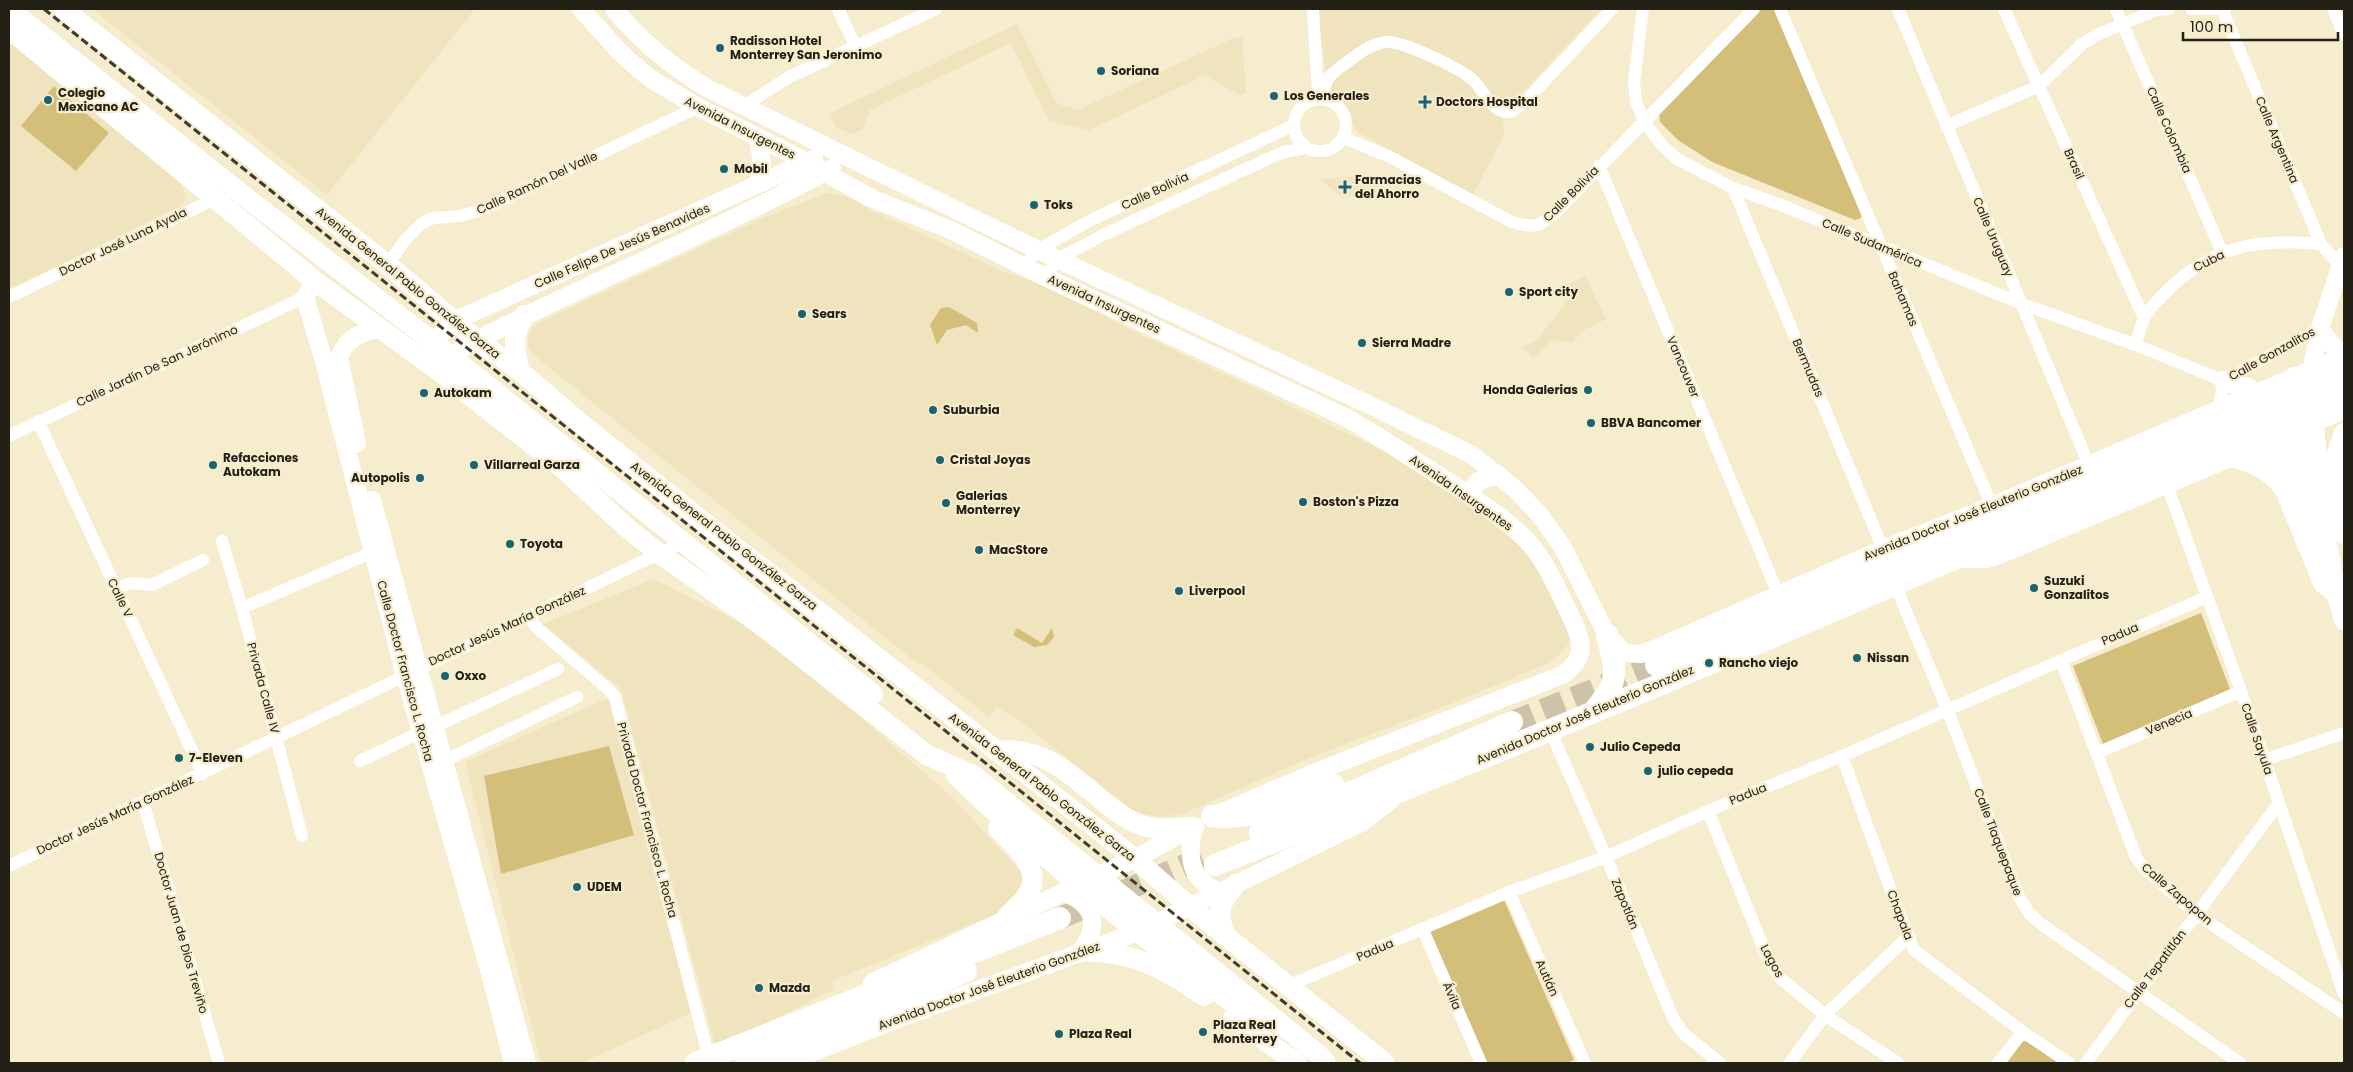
<svg xmlns="http://www.w3.org/2000/svg" width="2353" height="1072" font-family="Poppins,sans-serif">
<style>
.built{fill:#f0e4be}
.green{fill:#d3be7a}
.lines{fill:none;stroke-linecap:round;stroke-linejoin:round}
.highway-tunnel{stroke:#ccc3a9;stroke-width:22;stroke-dasharray:22 11;stroke-linecap:butt}
.street{stroke:#fff;stroke-width:12}
.secondary{stroke:#fff;stroke-width:18}
.primary{stroke:#fff;stroke-width:20}
.highway{stroke:#fff;stroke-width:22}
.rail{stroke:#3f3b2e;stroke-width:3;stroke-dasharray:8 4;stroke-linecap:butt}
.poi-dot{fill:#1a6371;stroke:#f6ecce;stroke-width:2}
.labels{text-anchor:middle;stroke-width:4.5;stroke-linejoin:round;paint-order:stroke}
.poi-label{font-size:12px;font-weight:bold;fill:#232015;stroke:#f6ecce;text-anchor:start}
.street-label{font-size:12px;fill:#232015;stroke:#f6ecce}
</style>
<rect width="100%" height="100%" fill="#f6ecce"/>
<!-- built -->
<path class="built" d="M92,9H475L327,195Z
M1316,9H1601L1514,101L1508,103L1502,121L1504,133L1502,138L1473,195L1357,132L1343,105L1329,90Z
M1017,24L1057,104L1078,110L1234,38L1242,37L1246,92L1240,95L1205,75L1089,130L1049,121L1011,43L870,110L863,129L852,134L835,127L830,113Z
M9,37L180,181L186,196L182,205L9,289Z
M1386,175L1372,193L1341,197L1321,179Z
M828,193L845,196L872,211L1007,273L1063,291L1094,307L1113,321L1417,467L1524,548L1546,579L1568,627L1570,637L1567,646L1553,661L1463,699L1309,758L1182,814L1160,817L1146,815L1131,809L1019,720L996,707L989,717L929,669L912,659L531,353L528,344L529,334L538,323L765,217Z
M1585,276L1606,319L1584,330L1572,343L1552,340L1533,358L1522,347L1537,340L1569,299L1564,286Z
M654,579L749,627L871,726L955,800L1029,881L998,913L832,981L834,989L716,1049L621,689L543,624Z
M608,698L691,1013L581,1063H541L465,762Z"/>
<!-- green -->
<path class="green" d="M1758,9H1777L1862,211L1861,218L1855,220L1712,162L1678,140L1660,122L1659,113Z
M54,86L109,133L76,171L21,126Z
M949,307L977,323L978,333L966,325L947,330L937,345L930,325L941,308Z
M2201,613L2230,689L2229,691L2103,744L2073,666Z
M1017,628L1042,643L1052,628L1054,637L1047,645L1034,647L1013,635Z
M609,746L634,835L501,874L484,776Z
M1504,900L1574,1060L1567,1063H1487L1427,932Z
M2025,1038L2061,1063H2007Z"/>
<g class="lines">
<!-- highway-tunnel -->
<path class="highway-tunnel" d="M1512,722L1656,665
M1060,918L1211,854"/>
<!-- street -->
<path class="street" d="M838,9L855,45
M1313,9L1318,96
M1643,9L1634,82L1636,102L1644,121L1660,143L1677,159L1733,188L1781,205L2020,303L2136,345L2224,381L2229,386
M1780,9L1992,506
M1898,9L2089,465
M2004,9L2144,318
M2116,9L2222,252
M2192,9H2225
M2222,9L2321,244L2340,266
M2333,9L2344,35
M1323,98C1324,76 1334,72 1350,60C1361,52 1373,43 1387,42C1403,41 1462,69 1474,81C1483,90 1489,106 1502,111C1511,115 1518,107 1525,102L1612,9
M1294 125a26 26 0 1 1 52 0a26 26 0 1 1-52 0Z
M744,106L789,77L936,9
M1946,126L2039,86L2082,44L2099,34L2156,10L2169,9
M1344,138L1390,157L1512,222C1535,228 1539,228 1557,211L1754,9
M1599,166L1779,596
M1733,188L1883,549
M388,265L405,240L422,223L434,218L460,216L484,209L698,107
M1024,266L1038,250L1089,221L1292,126
M1045,277L1058,259L1103,235L1272,157L1284,152L1306,148
M9,297L219,197
M2136,345C2138,337 2140,327 2144,319C2148,309 2158,300 2166,292C2211,246 2258,238 2321,244
M2224,381L2320,328
M2218,411L2224,381
M38,421L203,774
M9,436L305,297
M2167,485L2241,691L2344,994
M222,541L242,608L302,836
M1895,585L1947,709L2019,897L2029,913L2041,924L2240,1063
M115,589L131,583L152,585L203,560
M242,608L373,552
M528,616L536,627L609,690L615,697L709,1058
M2061,660L2136,857L2144,868L2196,914L2344,1013
M434,727L558,669
M1550,730L1606,857L1673,1018L1683,1033L1720,1063
M2097,753L2241,691
M1842,756L1898,910L1914,950L2023,1032L2069,1063
M2264,760L2344,733
M360,761L421,732
M444,761L577,697
M143,802L219,1063
M1708,811L1766,954L1780,978L1825,1015L1898,1063
M9,866L681,543
M1509,892L1585,1063
M1423,930L1481,1063
M1288,986L1509,892L1606,857L1708,811L1842,756L2207,597
M1790,1063L1825,1015L1908,937
M1998,1063L2023,1032
M2086,1063L2279,803"/>
<!-- secondary -->
<path class="secondary" d="M581,9L617,49L634,65L651,79L698,107L795,156L871,198L953,231L1045,277L1343,416C1381,437 1416,461 1452,484C1479,502 1509,520 1530,544C1547,564 1558,590 1569,613C1582,638 1589,658 1562,675L1316,772L1218,814
M614,9C640,41 671,66 707,88L1038,250L1376,408L1472,455L1514,488L1539,514L1562,546L1607,635L1625,653L1641,654L1657,648L1883,549L1992,506L2344,356
M758,184L762,165L758,137
M315,281L305,297L324,361L405,676L492,980L513,1063
M2320,328L2331,344L2344,354
M426,355L433,342L454,321L814,159
M444,368L465,346L477,340C594,280 717,231 832,168
M2311,371L2320,328L2344,256
M357,443L339,358C346,338 360,333 379,328
M1469,495L1478,481L1499,475
M372,500L527,1063
M1958,559H1986L1997,556L2344,410
M1194,827C1187,856 1189,879 1219,892
M1063,892C1095,905 1101,925 1080,952
M872,983L1144,854L1193,827
M786,1063L900,1018L1138,932L1361,823L1391,800"/>
<!-- primary -->
<path class="primary" d="M9,9L239,192L433,342L873,694
M63,9L388,265L477,340L520,371L578,421L705,523L1134,858L1202,917L1385,1063
M9,29L315,281L440,372L566,471L626,527L660,554L757,622L927,755L973,775L1318,1054L1326,1063
M520,371C514,346 511,338 525,315
M2311,371L2315,439L2318,458L2344,534
M2294,377L2301,452L2329,553L2336,592L2344,620
M2224,381L2248,388L2255,394L2276,438L2299,476
M2239,401L2255,427
M2211,414C2239,431 2268,449 2288,477C2297,490 2301,505 2309,518
M2232,457C2254,463 2272,471 2285,490L2323,583L2333,591
M2335,493L2336,457L2344,433
M997,751C1044,745 1074,778 1109,806C1120,814 1131,823 1145,826C1160,831 1178,827 1194,827
M956,775L983,801L1077,884L1138,932L1254,1019
M998,829C1012,844 1043,868 1029,892C1024,902 1013,910 1006,918
M1225,934C1216,910 1220,903 1236,884
M1084,951C1136,953 1162,967 1204,996
M1233,1018L1297,1063"/>
<!-- highway -->
<path class="highway" d="M1656,665L2344,371
M1593,712C1620,680 1617,674 1607,635
M1212,816C1255,822 1294,799 1333,784
M1260,832L1512,722
M1215,865C1444,775 1672,681 1898,583C2047,519 2195,452 2344,390
M696,1063L1060,918
M746,1063L966,971"/>
<!-- rail -->
<path class="rail" d="M44,9L1360,1063"/>
</g>
<!-- markers -->
<g class="poi-dot">
<circle cx="720" cy="48" r="5"/>
<circle cx="1101" cy="71" r="5"/>
<circle cx="1274" cy="96" r="5"/>
<circle cx="48" cy="100" r="5"/>
<path d="M1422.5 94.5h5v5h5v5h-5v5h-5v-5h-5v-5h5z"/>
<circle cx="724" cy="169" r="5"/>
<path d="M1342.5 179.5h5v5h5v5h-5v5h-5v-5h-5v-5h5z"/>
<circle cx="1034" cy="205" r="5"/>
<circle cx="1509" cy="292" r="5"/>
<circle cx="802" cy="314" r="5"/>
<circle cx="1362" cy="343" r="5"/>
<circle cx="1588" cy="390" r="5"/>
<circle cx="424" cy="393" r="5"/>
<circle cx="933" cy="410" r="5"/>
<circle cx="1591" cy="423" r="5"/>
<circle cx="940" cy="460" r="5"/>
<circle cx="213" cy="465" r="5"/>
<circle cx="474" cy="465" r="5"/>
<circle cx="420" cy="478" r="5"/>
<circle cx="1303" cy="502" r="5"/>
<circle cx="946" cy="503" r="5"/>
<circle cx="510" cy="544" r="5"/>
<circle cx="979" cy="550" r="5"/>
<circle cx="2034" cy="588" r="5"/>
<circle cx="1179" cy="591" r="5"/>
<circle cx="1857" cy="658" r="5"/>
<circle cx="1709" cy="663" r="5"/>
<circle cx="445" cy="676" r="5"/>
<circle cx="1590" cy="747" r="5"/>
<circle cx="179" cy="758" r="5"/>
<circle cx="1648" cy="771" r="5"/>
<circle cx="577" cy="887" r="5"/>
<circle cx="759" cy="988" r="5"/>
<circle cx="1203" cy="1032" r="5"/>
<circle cx="1059" cy="1034" r="5"/>
</g>
<g class="labels">
<!-- poi labels -->
<g class="poi-label">
<text x="730" y="45">Radisson Hotel<tspan x="730" dy="14">Monterrey San Jeronimo</tspan></text>
<text x="1111" y="75">Soriana</text>
<text x="58" y="97">Colegio<tspan x="58" dy="14">Mexicano AC</tspan></text>
<text x="1284" y="100">Los Generales</text>
<text x="1436" y="106">Doctors Hospital</text>
<text x="734" y="173">Mobil</text>
<text x="1355" y="184">Farmacias<tspan x="1355" dy="14">del Ahorro</tspan></text>
<text x="1044" y="209">Toks</text>
<text x="1519" y="296">Sport city</text>
<text x="812" y="318">Sears</text>
<text x="1372" y="347">Sierra Madre</text>
<text x="1578" y="394" text-anchor="end">Honda Galerias</text>
<text x="434" y="397">Autokam</text>
<text x="943" y="414">Suburbia</text>
<text x="1601" y="427">BBVA Bancomer</text>
<text x="223" y="462">Refacciones<tspan x="223" dy="14">Autokam</tspan></text>
<text x="950" y="464">Cristal Joyas</text>
<text x="484" y="469">Villarreal Garza</text>
<text x="410" y="482" text-anchor="end">Autopolis</text>
<text x="956" y="500">Galerias<tspan x="956" dy="14">Monterrey</tspan></text>
<text x="1313" y="506">Boston's Pizza</text>
<text x="520" y="548">Toyota</text>
<text x="989" y="554">MacStore</text>
<text x="2044" y="585">Suzuki<tspan x="2044" dy="14">Gonzalitos</tspan></text>
<text x="1189" y="595">Liverpool</text>
<text x="1867" y="662">Nissan</text>
<text x="1719" y="667">Rancho viejo</text>
<text x="455" y="680">Oxxo</text>
<text x="1600" y="751">Julio Cepeda</text>
<text x="189" y="762">7-Eleven</text>
<text x="1658" y="775">julio cepeda</text>
<text x="587" y="891">UDEM</text>
<text x="769" y="992">Mazda</text>
<text x="1213" y="1029">Plaza Real<tspan x="1213" dy="14">Monterrey</tspan></text>
<text x="1069" y="1038">Plaza Real</text>
</g>
<!-- street labels -->
<g class="street-label">
<text transform="translate(740 128) rotate(27)" y="4">Avenida Insurgentes</text>
<text transform="translate(2169 130) rotate(66)" y="4">Calle Colombia</text>
<text transform="translate(2277 140) rotate(67)" y="4">Calle Argentina</text>
<text transform="translate(2074 164) rotate(66)" y="4">Brasil</text>
<text transform="translate(537 183) rotate(-25)" y="4">Calle Ramón Del Valle</text>
<text transform="translate(1155 191) rotate(-25)" y="4">Calle Bolivia</text>
<text transform="translate(1571 194) rotate(-45)" y="4">Calle Bolivia</text>
<text transform="translate(1993 237) rotate(67)" y="4">Calle Uruguay</text>
<text transform="translate(123 242) rotate(-26)" y="4">Doctor José Luna Ayala</text>
<text transform="translate(1872 243) rotate(23)" y="4">Calle Sudamérica</text>
<text transform="translate(622 246) rotate(-24)" y="4">Calle Felipe De Jesús Benavides</text>
<text transform="translate(2209 261) rotate(-27)" y="4">Cuba</text>
<text transform="translate(408 283) rotate(39)" y="4">Avenida General Pablo González Garza</text>
<text transform="translate(1903 299) rotate(67)" y="4">Bahamas</text>
<text transform="translate(1104 304) rotate(25)" y="4">Avenida Insurgentes</text>
<text transform="translate(2272 354) rotate(-29)" y="4">Calle Gonzalitos</text>
<text transform="translate(157 366) rotate(-25)" y="4">Calle Jardín De San Jerónimo</text>
<text transform="translate(1683 367) rotate(67)" y="4">Vancouver</text>
<text transform="translate(1808 368) rotate(67)" y="4">Bermudas</text>
<text transform="translate(1461 493) rotate(35)" y="4">Avenida Insurgentes</text>
<text transform="translate(1973 513) rotate(-22)" y="4">Avenida Doctor José Eleuterio González</text>
<text transform="translate(724 536) rotate(38)" y="4">Avenida General Pablo González Garza</text>
<text transform="translate(120 598) rotate(64)" y="4">Calle V</text>
<text transform="translate(507 626) rotate(-25)" y="4">Doctor Jesús María González</text>
<text transform="translate(2120 634) rotate(-23)" y="4">Padua</text>
<text transform="translate(405 671) rotate(75)" y="4">Calle Doctor Francisco L. Rocha</text>
<text transform="translate(263 688) rotate(75)" y="4">Privada Calle IV</text>
<text transform="translate(1585 715) rotate(-23)" y="4">Avenida Doctor José Eleuterio González</text>
<text transform="translate(2169 722) rotate(-23)" y="4">Venecia</text>
<text transform="translate(2257 739) rotate(71)" y="4">Calle Sayula</text>
<text transform="translate(1042 787) rotate(38)" y="4">Avenida General Pablo González Garza</text>
<text transform="translate(1748 794) rotate(-22)" y="4">Padua</text>
<text transform="translate(115 815) rotate(-25)" y="4">Doctor Jesús María González</text>
<text transform="translate(647 820) rotate(75)" y="4">Privada Doctor Francisco L. Rocha</text>
<text transform="translate(1998 842) rotate(69)" y="4">Calle Tlaquepaque</text>
<text transform="translate(2177 894) rotate(40)" y="4">Calle Zapopan</text>
<text transform="translate(1625 904) rotate(68)" y="4">Zapotlán</text>
<text transform="translate(1900 915) rotate(69)" y="4">Chapala</text>
<text transform="translate(181 933) rotate(74)" y="4">Doctor Juan de Dios Treviño</text>
<text transform="translate(1375 950) rotate(-23)" y="4">Padua</text>
<text transform="translate(1772 961) rotate(61)" y="4">Lagos</text>
<text transform="translate(2155 969) rotate(-53)" y="4">Calle Tepatitlán</text>
<text transform="translate(1547 978) rotate(66)" y="4">Autlán</text>
<text transform="translate(989 986) rotate(-20)" y="4">Avenida Doctor José Eleuterio González</text>
<text transform="translate(1452 996) rotate(67)" y="4">Ávila</text>
</g>
</g>
<!-- border -->
<rect width="2353" height="1072" fill="none" stroke="#232015" stroke-width="20"/>
<!-- scale -->
<path d="M2183 32v8h155v-8" fill="none" stroke="#232015" stroke-width="2.5"/>
<text x="2190" y="32" font-size="15" fill="#232015" stroke="#f6ecce" stroke-width="4" paint-order="stroke">100 m</text>
</svg>
